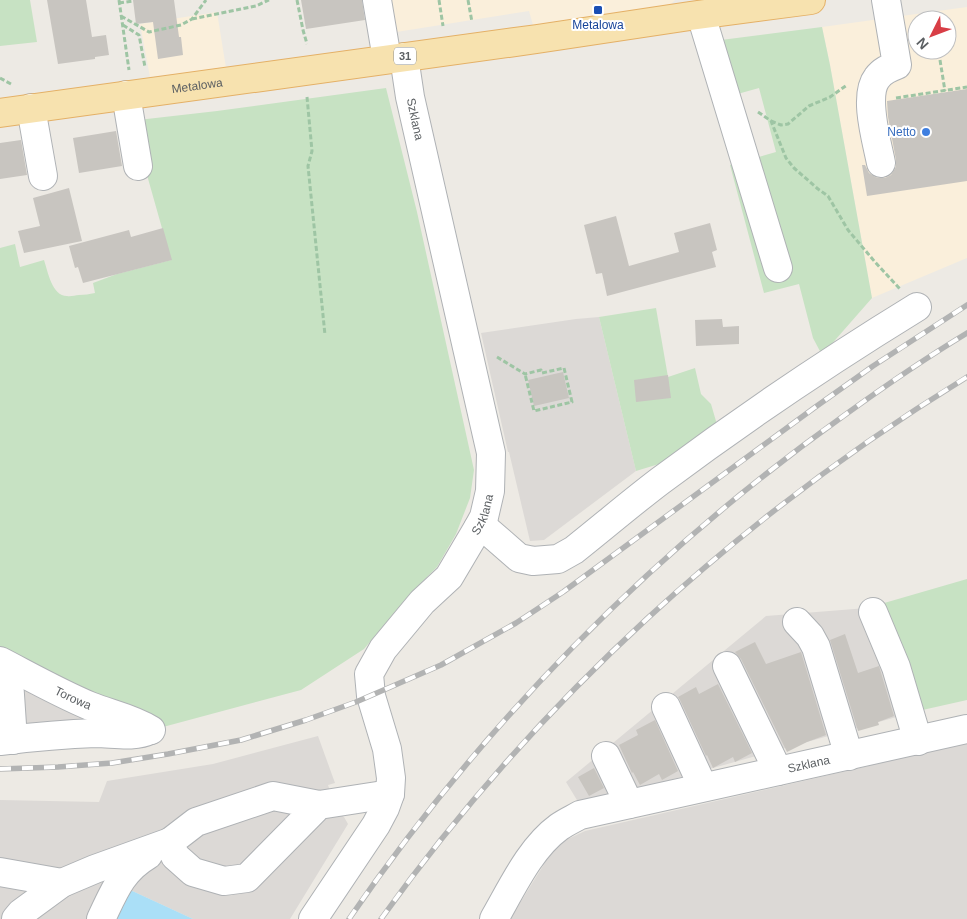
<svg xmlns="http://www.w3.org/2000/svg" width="967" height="919" font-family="Arial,sans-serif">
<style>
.commercial{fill:#faefdb;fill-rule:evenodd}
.industrial{fill:#dcd9d6}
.green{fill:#c7e2c3}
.water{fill:#aadff7}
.building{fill:#c8c5c0}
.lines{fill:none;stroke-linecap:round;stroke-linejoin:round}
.minor-casing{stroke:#afb2b5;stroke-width:30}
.major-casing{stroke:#e4b066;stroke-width:30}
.path{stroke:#9ec5a4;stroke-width:3;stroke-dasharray:5 2.5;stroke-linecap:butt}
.minor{stroke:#fff;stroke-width:28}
.major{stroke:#f7e2af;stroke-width:28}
.rail-casing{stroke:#b2b3b3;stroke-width:5.5}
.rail{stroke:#fff;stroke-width:4;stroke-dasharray:11;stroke-linecap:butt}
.transit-dot{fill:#1a4fb4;stroke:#fff;stroke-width:2}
.shop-dot{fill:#3f7fe0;stroke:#fff;stroke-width:2}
.labels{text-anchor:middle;stroke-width:4;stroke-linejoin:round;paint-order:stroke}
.shield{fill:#fff;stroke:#8d9092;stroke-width:1}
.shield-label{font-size:11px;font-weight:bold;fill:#5c6063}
.transit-label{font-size:12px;fill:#164399;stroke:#fff}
.street-label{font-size:12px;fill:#5c6063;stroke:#fff}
.shop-label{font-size:12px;fill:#366cbe;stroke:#fff;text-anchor:end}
</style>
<rect width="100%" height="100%" fill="#edeae4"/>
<!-- commercial -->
<path class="commercial" d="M365,0H675L670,5L533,25L529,11L371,36Z
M967,7V258L872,298L830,65L822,27ZM917,20H947V50H917Z
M217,12L226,68L150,77L140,24Z"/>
<!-- industrial -->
<path class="industrial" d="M599,317L636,471L544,540L530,541L509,452H508L481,333L576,319Z
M867,608L918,711L580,805L566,782L766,616Z
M0,671L112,730L11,749Z
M318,736L335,783L328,785L337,812L344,817L348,824L290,919H193L128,889L113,919H0V800L99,802L107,781L213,764Z
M967,741V919H510L546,861L555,849L568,839L585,831L864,767Z"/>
<!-- green -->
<path class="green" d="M0,0H30L37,42L0,46Z
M822,27L830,65L872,298L822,355L813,338L799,284L764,293L730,165L776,152L759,88L734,95L721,40Z
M386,88L417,212L474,470L470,498L456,534L437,567L409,595L364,649L301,690L163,727L64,684L0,648V248L15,244L20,267L44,260C48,272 52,296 67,296C71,297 75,295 79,295C85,295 89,294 95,293L93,283L117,274L171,260L145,168L138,120L217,111Z
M656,308L668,377L695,368L701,394L711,404L718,428L659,464L636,471L599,317Z
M967,579V700L918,711L867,608Z"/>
<!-- water -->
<path class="water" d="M128,889L193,919H113Z"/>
<!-- building -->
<path class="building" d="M47,0H86L92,37L106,35L109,55L95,57V59L58,64Z
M133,0H174L179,37H181L183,55L158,59L153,22L136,24Z
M301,0H362L365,20L306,29Z
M967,89V181L867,196L862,165H865L869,173L877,178H885L891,175L896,167V160L888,117L887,101Z
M116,131L122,166L79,173L73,138Z
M21,140L27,175L0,179V143Z
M69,188L82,241L24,253L18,231L40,226L33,198Z
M616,216L629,266L679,252L674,233L710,223L717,250L712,252L716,267L607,296L602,273L596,274L584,225Z
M163,228L172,260L83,283L78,267L75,268L69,246L129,230L131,237Z
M722,319L723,327L739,326V344L696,346L695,320Z
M563,372L569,398L534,406L528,380Z
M668,375L671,398L636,402L634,380Z
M845,634L858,673L879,666L894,716L878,722L879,725L858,731L830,640Z
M755,642L766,664L801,652L826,735L807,742L787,752L741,659L735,652Z
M718,684L752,753L735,762L733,757L713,768L707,755L706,756L680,700L678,697L696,687L699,694Z
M655,720L678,771L662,780L659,774L640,785L633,772L632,773L619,745L638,735L636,730Z
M594,768L604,788L589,796L578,777Z"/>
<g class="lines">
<defs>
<g id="minor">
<path d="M377,0L387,59"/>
<path d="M701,15L778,268"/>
<path d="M126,95L138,166"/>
<path d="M31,108L43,176"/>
<path d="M881,163C877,142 863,96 877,78C882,71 889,68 897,65L886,0"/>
<path d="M478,528L488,531L519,558L533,561L558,559L574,550C603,527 631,503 660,481C743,419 829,361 917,307"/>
<path d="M873,612L896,667L918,741"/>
<path d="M797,622L810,636L816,647L849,756"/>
<path id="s1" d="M0,661C29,676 59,693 90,706C110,714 132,718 151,730"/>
<path d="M727,666L778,771"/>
<path d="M9,680L13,740"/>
<path d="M666,707L703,787"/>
<path d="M0,741C32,737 64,734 96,733C113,733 134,738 150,730"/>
<path d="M606,756L629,804"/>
<path d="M319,805L247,878L224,881L193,872L175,856L170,842L196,822L273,796L319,805L390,794"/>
<path d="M0,872L62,883"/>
<path d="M16,919L21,913L62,883L95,869L170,842"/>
<path d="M101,919C114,892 121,871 148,855"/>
<path id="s2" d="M313,919L376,825L385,808L390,794L391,778L387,749L371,696L369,674L383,649L422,602L449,577L478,528L484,517L490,491L491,453L410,97L404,57"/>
<path id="s3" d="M494,919C512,888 530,848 559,827C566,822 573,819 580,815L967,729"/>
</g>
<g id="major">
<path id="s4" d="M0,113L537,39L690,16L811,0"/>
</g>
</defs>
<!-- minor casing -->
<use href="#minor" class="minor-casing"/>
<!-- major casing -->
<use href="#major" class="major-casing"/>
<!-- path -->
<path class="path" d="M119,0L129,70
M297,0L303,30L307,44
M439,0L443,26
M468,0L472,22
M119,3L133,1
M121,16L149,32L181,25L192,19L206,0
M192,19L256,6L269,0
M123,25L139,35L145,67
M940,60L945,91
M0,78L11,84
M307,97L312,151L308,166L325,335
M896,98L967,87
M758,112L771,121L786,158L794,168L818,189L828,196L848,230L875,262L900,289
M771,121L781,125L788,124L809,106L830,97L847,85
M497,357L525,374L541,370L542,373L564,368L572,402L534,411L525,374"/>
<!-- minor -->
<use href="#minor" class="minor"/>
<!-- major -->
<use href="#major" class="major"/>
<defs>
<path id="rail" d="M0,769L58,767L112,763L168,754L241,740L306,720L356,702L441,665L516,623L563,592L814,408L873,366L967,305
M349,919C482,725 650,554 842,417C882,388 924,359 967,333
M381,919C537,701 740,516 967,377"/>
</defs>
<!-- rail casing -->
<use href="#rail" class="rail-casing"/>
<!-- rail -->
<use href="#rail" class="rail"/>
</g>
<!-- markers -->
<rect class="transit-dot" x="593" y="5" width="10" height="10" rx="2.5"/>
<circle class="shop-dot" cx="926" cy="132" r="5"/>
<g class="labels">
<!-- shield labels -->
<rect class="shield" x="394" y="47.5" width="22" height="17" rx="4"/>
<g class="shield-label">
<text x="405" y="60">31</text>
</g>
<!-- transit labels -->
<g class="transit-label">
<text x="598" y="29">Metalowa</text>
</g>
<!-- street labels -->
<g class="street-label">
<text dy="4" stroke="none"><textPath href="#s4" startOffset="199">Metalowa</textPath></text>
<text transform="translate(415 119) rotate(78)" y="4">Szklana</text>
<text dy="4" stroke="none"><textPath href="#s2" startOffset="468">Szklana</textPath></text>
<text dy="4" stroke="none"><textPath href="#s1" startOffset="82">Torowa</textPath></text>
<text dy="4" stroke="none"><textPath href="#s3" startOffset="372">Szklana</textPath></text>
</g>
<!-- shop labels -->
<g class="shop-label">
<text x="916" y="136">Netto</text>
</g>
</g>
<!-- north arrow -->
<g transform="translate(932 35) rotate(228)"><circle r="24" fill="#ffffff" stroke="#bebfc1"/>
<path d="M0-4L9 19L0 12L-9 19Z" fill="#d83e46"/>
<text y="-8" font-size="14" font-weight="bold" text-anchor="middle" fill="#5c6063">N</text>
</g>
</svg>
